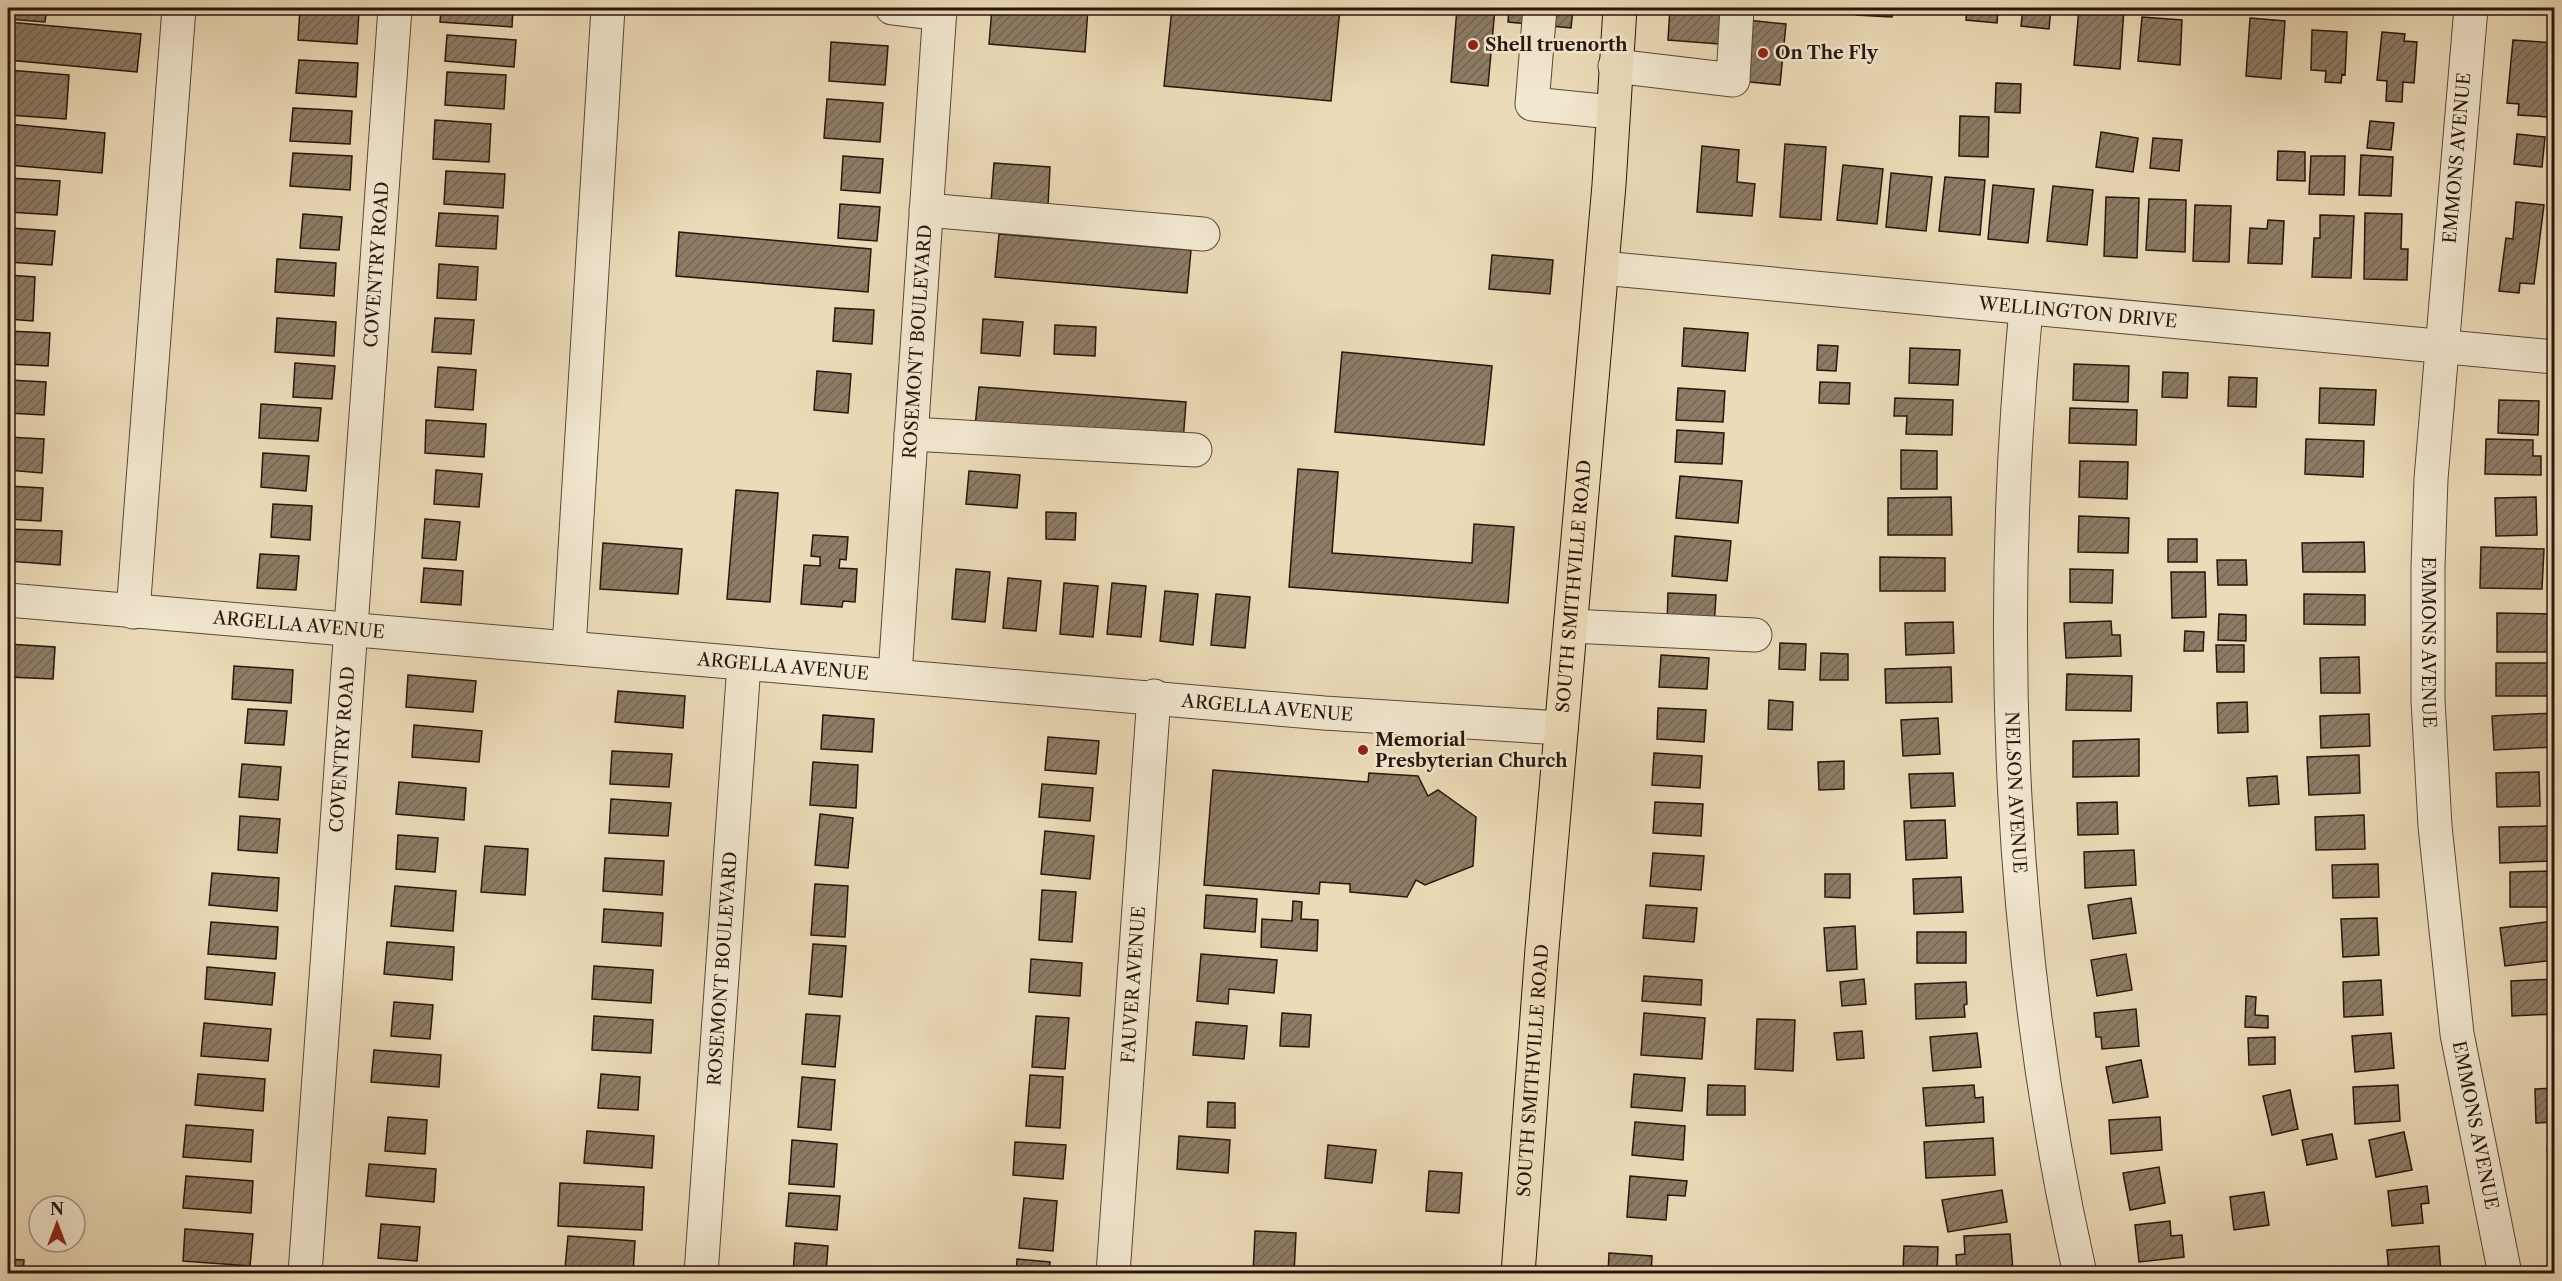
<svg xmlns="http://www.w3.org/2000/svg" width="2562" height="1281" font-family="'Libre Caslon Text',serif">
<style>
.building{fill:url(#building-hatch);stroke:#28160d;stroke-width:1.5}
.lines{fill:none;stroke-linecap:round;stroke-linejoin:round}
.minor-casing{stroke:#594738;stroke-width:35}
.major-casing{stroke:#28160d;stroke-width:35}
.minor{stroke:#f3e8d1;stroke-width:33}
.major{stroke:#ecdbb8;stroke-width:33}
.poi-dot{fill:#8f2418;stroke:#f3e8d1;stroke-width:2}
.labels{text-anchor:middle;stroke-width:5;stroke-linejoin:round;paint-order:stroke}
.poi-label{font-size:18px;font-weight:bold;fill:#28160d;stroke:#f3e8d1;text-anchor:start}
.street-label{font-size:18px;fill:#28160d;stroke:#f3e8d1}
</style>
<defs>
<pattern id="building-hatch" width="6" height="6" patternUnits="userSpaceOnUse" patternTransform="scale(1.5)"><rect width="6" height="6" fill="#8e7c66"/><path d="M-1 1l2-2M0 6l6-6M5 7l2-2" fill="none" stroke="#746552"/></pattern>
</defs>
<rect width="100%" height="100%" fill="#ecdbb8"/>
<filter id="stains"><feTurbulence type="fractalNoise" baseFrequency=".00333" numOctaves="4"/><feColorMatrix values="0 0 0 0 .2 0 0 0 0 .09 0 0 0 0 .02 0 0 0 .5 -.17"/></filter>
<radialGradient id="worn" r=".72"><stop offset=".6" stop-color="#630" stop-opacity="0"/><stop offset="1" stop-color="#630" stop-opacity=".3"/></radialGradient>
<!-- building -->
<path class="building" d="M8,8H47L45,22L8,19Z
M300,8L359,11L357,44L298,40Z
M441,8H513L512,27L440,22Z
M992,8H1088L1085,52L989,44Z
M1172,8H1340L1331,101L1164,86Z
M1457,8H1495L1488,86L1451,82Z
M1509,8H1573L1571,28L1508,22Z
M1670,8H1734L1732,45L1668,40Z
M1857,8H1893L1892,17L1856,15Z
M1967,8H1998L1997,23L1966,20Z
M2023,8H2051L2049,29L2021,26Z
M2079,8H2124L2120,69L2074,65Z
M2142,17L2182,20L2180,65L2138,61Z
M2250,18L2285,21L2281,79L2246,76Z
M1747,20L1786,24L1780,85L1740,81Z
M8,22L141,34L137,72L8,60Z
M2312,30L2347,32L2345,75L2342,74L2341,83L2325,82L2326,71L2311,70Z
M2382,32L2405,34L2404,41L2417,42L2414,83L2403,82L2402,102L2386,101L2387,81L2377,80Z
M447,35L516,40L514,67L445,61Z
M2513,40L2554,43L2549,117L2518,115L2519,104L2507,103Z
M831,42L888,46L885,85L829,81Z
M299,60L358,63L356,97L296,93Z
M8,70L69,75L66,119L8,115Z
M447,72L506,75L504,109L445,105Z
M1996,83L2021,84L2020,113L1995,112Z
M827,99L883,103L880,142L824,138Z
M293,108L352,111L350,144L290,141Z
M1960,116L1989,117L1988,157L1959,156Z
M435,120L491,124L489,162L433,159Z
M2370,121L2394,123L2391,150L2367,148Z
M8,124L105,133L102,173L8,165Z
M2101,132L2138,138L2133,172L2096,167Z
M2517,134L2545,137L2542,167L2514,164Z
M2153,138L2182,140L2179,171L2150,168Z
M1785,144L1826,147L1821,220L1780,217Z
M1702,146L1739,150L1737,182L1755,184L1752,216L1697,212Z
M2278,151L2305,152V181L2277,180Z
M293,153L352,156L350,190L290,186Z
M2361,155L2393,157L2391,196L2359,195Z
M843,156L883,159L880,193L841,190Z
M2311,156H2345L2344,195L2309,194Z
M994,163L1050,167L1048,206L991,202Z
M1843,165L1883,169L1877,224L1837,220Z
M446,171L505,174L503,208L444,204Z
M1891,173L1932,177L1926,231L1886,227Z
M1945,177L1985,180L1980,235L1939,231Z
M8,178L60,181L57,215L8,212Z
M1993,185L2034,189L2028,243L1988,239Z
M2053,186L2093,190L2087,245L2047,241Z
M2551,186L2554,187V213H2550Z
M2106,197L2139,198L2137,258L2104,256Z
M2149,199L2186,200L2185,252L2146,250Z
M2516,202L2544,205L2534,284L2520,283L2519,293L2499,291L2506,238L2513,239Z
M840,204L880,207L877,241L838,238Z
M2195,205L2231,206L2229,262L2193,261Z
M439,213L498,216L496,249L436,246Z
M2365,213L2402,214L2401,249H2408L2407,280L2364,279Z
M303,214L342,217L339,250L300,248Z
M2320,215L2354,216L2351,278L2312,277L2314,238H2320Z
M2268,220L2284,221L2282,264L2248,263L2250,228L2267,229Z
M10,228L55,231L52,265L8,262Z
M679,232L871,249L868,292L676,276Z
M999,234L1191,250L1187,293L995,277Z
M1492,255L1553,260L1550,294L1489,289Z
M277,259L336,263L334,296L275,292Z
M439,264L478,267L476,300L437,298Z
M8,275L35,277L33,321L8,319Z
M835,308L874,310L872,344L833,341Z
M277,318L336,322L334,356L275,352Z
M435,318L474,320L471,354L432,352Z
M983,319L1023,322L1020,356L981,353Z
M1055,325L1096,327L1095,356L1054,354Z
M1684,328L1748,333L1745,371L1682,366Z
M8,331L50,333L48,366L8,364Z
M1818,345L1838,346L1836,371L1817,370Z
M1910,348L1960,350L1958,385L1909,383Z
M1342,352L1492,366L1484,445L1335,432Z
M295,363L335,366L332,399L293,397Z
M2074,364L2129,366L2128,402L2073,400Z
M438,367L476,370L473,410L435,407Z
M817,371L851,374L848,413L814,410Z
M2163,372L2188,373L2187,398L2162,397Z
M2229,377L2257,378L2256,407L2228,406Z
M8,380L46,382L44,415L8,413Z
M1820,382L1850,383L1849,404L1819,403Z
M979,387L1186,402L1183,442L975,427Z
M1678,388L1725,391L1723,422L1676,420Z
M2320,388L2376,390L2374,425L2319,423Z
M1895,398L1953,400L1952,435L1906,434L1907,416H1894Z
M2499,400L2539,401L2538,435L2498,433Z
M261,404L321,408L318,441L259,438Z
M2070,408L2137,410L2136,445L2069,443Z
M426,420L486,424L484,457L425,453Z
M1677,430L1724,433L1722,464L1675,462Z
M8,437L44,439L42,473L8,470Z
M2306,439L2364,441L2363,477L2305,474Z
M2486,439L2533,440V456H2541V475L2485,474Z
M1901,450L1937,451V489H1901Z
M263,453L309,456L306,491L261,487Z
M2080,461L2128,462L2127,499L2079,497Z
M1298,469L1338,472L1332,553L1472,563L1474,524L1514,527L1508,603L1289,587Z
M436,470L482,474L479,507L434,504Z
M969,471L1020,475L1017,508L966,504Z
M1680,476L1742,481L1738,523L1676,518Z
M8,486L43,488L41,521L8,519Z
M736,490L778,493L770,602L727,599Z
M1951,497L1952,535H1888V498Z
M2536,497L2537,535L2496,536L2495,498Z
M273,504L312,506L310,540L271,537Z
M1046,512L1076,513L1075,540L1046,539Z
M2079,516L2129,518L2128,553L2078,552Z
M425,519L460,522L456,560L422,558Z
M8,529L62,531L60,565L8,561Z
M813,535L848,537L846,560L840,559L839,568L857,569L855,602L843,601L842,607L801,604L804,565L820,566V557L811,556Z
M1675,536L1731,541L1727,581L1672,576Z
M2168,539H2197V562H2168Z
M2364,542L2365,572H2303L2302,543Z
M603,543L682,549L678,594L600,589Z
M2481,547L2544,549L2542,589L2480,588Z
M260,554L299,556L296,590L257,588Z
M1880,557L1945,558V591H1880Z
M2217,560H2246L2247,585H2218Z
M424,568L463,571L461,605L421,602Z
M956,569L990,572L985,622L952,619Z
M2070,569L2113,570L2112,603L2070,602Z
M2171,572H2205L2206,617L2172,618Z
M1008,578L1041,581L1036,631L1003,628Z
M1064,583L1098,586L1093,637L1060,634Z
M1112,583L1146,586L1141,637L1107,634Z
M1165,591L1198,594L1193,645L1160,641Z
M1668,593L1716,595L1714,627L1667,624Z
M1216,594L1250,597L1245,648L1211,645Z
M2304,594L2365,595V625L2304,624Z
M2497,613L2554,614V652H2497Z
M2219,614L2246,615V641L2218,640Z
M2111,621L2112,635H2120L2121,656L2066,658L2064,623Z
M1953,622L1954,653L1906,655L1905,623Z
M2185,631L2204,632L2203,651H2184Z
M1780,643L1806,644L1805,670L1779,669Z
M8,644L55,647L53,679L8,677Z
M2216,645H2244V672H2217Z
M1821,653L1848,654V680H1820Z
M1661,655L1709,658L1707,689L1659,687Z
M2359,657L2360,693H2321L2320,658Z
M2496,663H2554V696H2496Z
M234,666L293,670L291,703L232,699Z
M1951,667L1952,702L1886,703L1885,669Z
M2067,674L2132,676L2131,711L2066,710Z
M408,675L476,681L473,712L406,707Z
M8,685L12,686L9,727H8Z
M618,691L685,696L683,728L615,722Z
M1769,700L1793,702L1792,730L1768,729Z
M2247,702L2248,732L2218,733L2217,703Z
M1658,708L1706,710L1704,742L1657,739Z
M248,709L287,711L284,745L245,743Z
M2554,713V747L2494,750L2492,716Z
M2369,714L2370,746L2321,748L2320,716Z
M823,715L874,719L872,752L821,749Z
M1938,718L1940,754L1903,756L1901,720Z
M414,725L482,731L479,762L412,757Z
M1048,737L1099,741L1096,774L1045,770Z
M2139,739V776L2073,777V741Z
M612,751L672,754L669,787L610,784Z
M1654,753L1702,756L1700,788L1652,785Z
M2359,755L2360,793L2309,795L2307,757Z
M1844,761V789L1819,790L1818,762Z
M813,762L858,765L856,808L810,805Z
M242,764L281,767L278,800L239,797Z
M1213,770L1368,782L1369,773L1418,776L1428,796L1438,790L1476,817L1473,866L1425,885L1416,880L1407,897L1350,892V884L1320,882L1319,894L1204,885Z
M2539,772L2540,806L2497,807L2496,773Z
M1953,773L1955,806L1911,808L1909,774Z
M2277,776L2279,804L2249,806L2247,778Z
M399,782L466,788L464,820L396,814Z
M1042,784L1093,788L1090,821L1039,817Z
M611,799L671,803L668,836L609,833Z
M1655,802L1703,804L1701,836L1653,833Z
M2117,802L2118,834L2078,835L2077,803Z
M820,814L853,818L848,868L815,865Z
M2364,815L2365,849L2316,850L2315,817Z
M240,816L280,819L277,853L238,850Z
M1945,820L1947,858L1906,860L1904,821Z
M2549,826L2550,861L2500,863L2499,827Z
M1045,831L1094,836L1090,879L1041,874Z
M398,835L438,838L435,872L396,869Z
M485,846L528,849L525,895L481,892Z
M2134,850L2136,885L2085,888L2084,852Z
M1653,853L1704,856L1701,890L1650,886Z
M605,858L664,861L662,895L603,891Z
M2378,864L2379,897L2333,898L2332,865Z
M2548,871V907H2510V872Z
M212,873L279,878L277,911L209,905Z
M1825,874H1850V898L1825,897Z
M1961,877L1963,912L1914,914L1913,879Z
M815,884L848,886L845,937L811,935Z
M395,886L456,891L453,931L391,926Z
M1042,890L1076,892L1072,942L1039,940Z
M1206,895L1257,899L1255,932L1204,928Z
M2131,898L2136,933L2093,939L2088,905Z
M1293,901L1302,902L1301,919L1318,920L1317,951L1261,947L1262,919L1292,921Z
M1646,905L1697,908L1694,942L1643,938Z
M604,909L663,913L661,946L602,942Z
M2377,918L2379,955L2343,957L2341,919Z
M2554,921V960L2505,966L2500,928Z
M211,922L278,927L276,959L208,954Z
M1855,926L1857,969L1827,971L1824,928Z
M1917,932H1966V963H1917Z
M387,942L454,947L452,980L384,974Z
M813,944L846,946L842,997L809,994Z
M1201,954L1277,960L1274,993L1229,989L1228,1004L1197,1001Z
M2126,954L2132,990L2097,996L2091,960Z
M1031,959L1082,963L1080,996L1029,992Z
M594,966L653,970L651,1003L592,999Z
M207,967L275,973L272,1005L205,999Z
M1644,976L1702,980L1701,1005L1642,1001Z
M1864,979L1866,1004L1842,1006L1840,982Z
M2554,979V1014L2512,1016L2511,981Z
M2381,980L2383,1015L2344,1017L2343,982Z
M1966,982L1967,1004L1964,1005L1965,1017L1916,1019L1915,984Z
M2246,996L2256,997L2255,1015L2268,1016V1028L2245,1027Z
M394,1002L433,1005L430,1039L391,1036Z
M2136,1009L2139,1046L2102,1049L2101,1037H2096L2094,1013Z
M1282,1013L1311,1015L1309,1047L1280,1046Z
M1644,1013L1705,1018L1702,1059L1641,1055Z
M806,1014L840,1016L835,1067L802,1064Z
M594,1016L653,1020L651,1053L592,1050Z
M1036,1016L1069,1018L1065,1069L1032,1067Z
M1757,1019L1795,1020L1793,1071L1755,1069Z
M1196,1022L1247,1026L1244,1059L1193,1055Z
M204,1023L271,1029L268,1061L201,1056Z
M1862,1031L1864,1058L1837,1060L1834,1033Z
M1977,1033L1981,1067L1933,1071L1930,1037Z
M2391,1033L2394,1068L2355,1072L2352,1036Z
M2275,1037V1064L2249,1065L2248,1038Z
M374,1050L441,1055L439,1087L371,1082Z
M2141,1060L2148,1097L2113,1103L2106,1067Z
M198,1074L265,1079L263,1111L195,1105Z
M601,1074L640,1077L638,1110L598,1108Z
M1634,1074L1685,1078L1682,1111L1631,1107Z
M1030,1075L1063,1077L1060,1128L1026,1126Z
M802,1077L835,1080L831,1130L798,1127Z
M1708,1085L1745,1086V1115H1707Z
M1974,1085L1975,1098L1983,1097L1984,1122L1926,1126L1923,1088Z
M2398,1085L2400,1121L2355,1124L2353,1087Z
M2554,1088V1122L2536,1123L2535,1089Z
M2290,1090L2298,1129L2272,1135L2263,1096Z
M1208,1102L1235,1103V1128L1207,1127Z
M388,1117L427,1120L425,1154L385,1151Z
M2160,1117L2162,1150L2111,1154L2109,1120Z
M1635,1122L1685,1126L1683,1160L1632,1155Z
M186,1125L253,1130L251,1162L183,1157Z
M587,1131L654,1136L652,1168L584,1163Z
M2404,1132L2412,1170L2376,1177L2369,1140Z
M2332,1134L2337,1159L2307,1165L2302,1140Z
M1179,1136L1230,1140L1228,1173L1177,1169Z
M1993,1138L1995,1175L1926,1178L1924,1142Z
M792,1140L837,1144L834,1187L789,1184Z
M1015,1142L1066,1145L1063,1179L1013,1175Z
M1328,1145L1376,1150L1372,1183L1325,1178Z
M2554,1147V1184H2550L2547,1148Z
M369,1164L436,1169L434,1202L366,1196Z
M2159,1167L2165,1203L2130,1210L2123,1173Z
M1429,1171L1462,1173L1459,1213L1426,1211Z
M186,1176L253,1181L251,1213L183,1208Z
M1630,1176L1687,1181L1685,1196L1668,1195L1666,1220L1627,1217Z
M560,1183L644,1187L642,1230L558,1226Z
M2427,1186L2429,1203L2421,1204L2423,1223L2392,1226L2388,1191Z
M2002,1190L2007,1222L1948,1232L1942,1200Z
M2264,1192L2269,1225L2234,1230L2230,1197Z
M789,1193L840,1196L837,1230L786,1226Z
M1024,1198L1057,1201L1053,1251L1019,1248Z
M2170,1221L2171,1236L2182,1235L2184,1257L2139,1262L2135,1225Z
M381,1224L420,1227L417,1261L378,1258Z
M185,1229L253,1234L250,1266L183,1261Z
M1255,1231L1296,1233L1294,1274H1253Z
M2010,1234L2013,1270L1957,1273L1956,1255L1965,1254L1964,1236Z
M568,1236L635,1241L633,1273L565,1268Z
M795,1243L828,1246L826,1274H793Z
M1904,1246L1938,1247L1937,1273L1903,1272Z
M2439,1246L2441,1274H2389L2387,1250Z
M1609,1253L1652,1256L1651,1274H1608Z
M8,1259L24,1260L23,1274H8Z
M1017,1259L1050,1262L1049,1274H1016Z"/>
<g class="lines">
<defs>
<g id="minor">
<path d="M892,8L940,14"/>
<path d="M1540,8L1532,104L1612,112"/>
<path id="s1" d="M2471,8L2431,479L2428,567V700L2435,826L2457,1034L2505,1274"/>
<path d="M1615,66L1733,80L1737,8"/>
<path d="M926,210L1203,234"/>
<path id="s2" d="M1602,268L2554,357"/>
<path id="s3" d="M2026,309C1995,629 2009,959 2080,1274"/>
<path d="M911,434L1195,450"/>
<path id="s4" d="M8,600L1324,713L1561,728"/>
<path d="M133,612L179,8"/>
<path d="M1571,626L1755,635"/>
<path d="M569,648L608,8"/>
<path id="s5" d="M895,675L940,8"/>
<path id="s6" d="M305,1274L395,8"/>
<path id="s7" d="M701,1274L744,664"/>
<path id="s8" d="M1113,1274L1154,696"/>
</g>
<g id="major">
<path id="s9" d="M1518,1274L1542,949L1609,185L1620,8"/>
</g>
</defs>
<!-- minor casing -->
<use href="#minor" class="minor-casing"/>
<!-- major casing -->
<use href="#major" class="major-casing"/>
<!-- minor -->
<use href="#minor" class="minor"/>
<!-- major -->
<use href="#major" class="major"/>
</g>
<!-- markers -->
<g class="poi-dot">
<circle cx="1473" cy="45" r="6"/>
<circle cx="1763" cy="53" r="6"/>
<circle cx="1363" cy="750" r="6"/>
</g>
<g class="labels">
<!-- poi labels -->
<g class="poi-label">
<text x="1485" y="51">Shell truenorth</text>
<text x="1775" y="59">On The Fly</text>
<text x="1375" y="746">Memorial<tspan x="1375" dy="21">Presbyterian Church</tspan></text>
</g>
<!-- street labels -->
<g class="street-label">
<text transform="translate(2457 158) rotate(-85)" y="6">EMMONS AVENUE</text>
<text dy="6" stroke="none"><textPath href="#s6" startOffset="1012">COVENTRY ROAD</textPath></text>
<text dy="6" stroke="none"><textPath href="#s2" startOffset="478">WELLINGTON DRIVE</textPath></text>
<text dy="6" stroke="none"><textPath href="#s5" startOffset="334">ROSEMONT BOULEVARD</textPath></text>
<text dy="6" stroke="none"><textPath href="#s9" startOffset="690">SOUTH SMITHVILLE ROAD</textPath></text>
<text dy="6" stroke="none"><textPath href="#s4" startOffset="292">ARGELLA AVENUE</textPath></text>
<text dy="6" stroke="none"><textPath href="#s1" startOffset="636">EMMONS AVENUE</textPath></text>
<text dy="6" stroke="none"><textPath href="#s4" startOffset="778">ARGELLA AVENUE</textPath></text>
<text dy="6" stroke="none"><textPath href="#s4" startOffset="1264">ARGELLA AVENUE</textPath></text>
<text dy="6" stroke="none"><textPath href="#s6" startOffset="526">COVENTRY ROAD</textPath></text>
<text dy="6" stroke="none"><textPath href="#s3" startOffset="484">NELSON AVENUE</textPath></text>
<text dy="6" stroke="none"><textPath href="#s7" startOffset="306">ROSEMONT BOULEVARD</textPath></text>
<text dy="6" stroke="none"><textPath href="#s8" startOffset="290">FAUVER AVENUE</textPath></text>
<text dy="6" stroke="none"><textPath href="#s9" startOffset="204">SOUTH SMITHVILLE ROAD</textPath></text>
<text dy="6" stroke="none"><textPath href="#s1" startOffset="1122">EMMONS AVENUE</textPath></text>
</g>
</g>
<!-- margin -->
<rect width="2562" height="1281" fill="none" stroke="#ecdbb8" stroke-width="30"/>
<rect x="9" y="9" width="2544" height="1263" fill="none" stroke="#28160d" stroke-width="3"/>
<rect x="15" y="15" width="2532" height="1251" fill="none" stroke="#28160d" stroke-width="1.5"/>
<!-- north arrow -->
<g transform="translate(57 1224)"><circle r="28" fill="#f3e8d1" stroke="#a29483" stroke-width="1.5"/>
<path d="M0-4.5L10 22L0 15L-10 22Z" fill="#8f2418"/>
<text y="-9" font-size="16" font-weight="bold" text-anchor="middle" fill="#28160d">N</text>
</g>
<rect width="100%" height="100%" filter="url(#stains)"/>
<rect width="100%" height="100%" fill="url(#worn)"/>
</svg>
